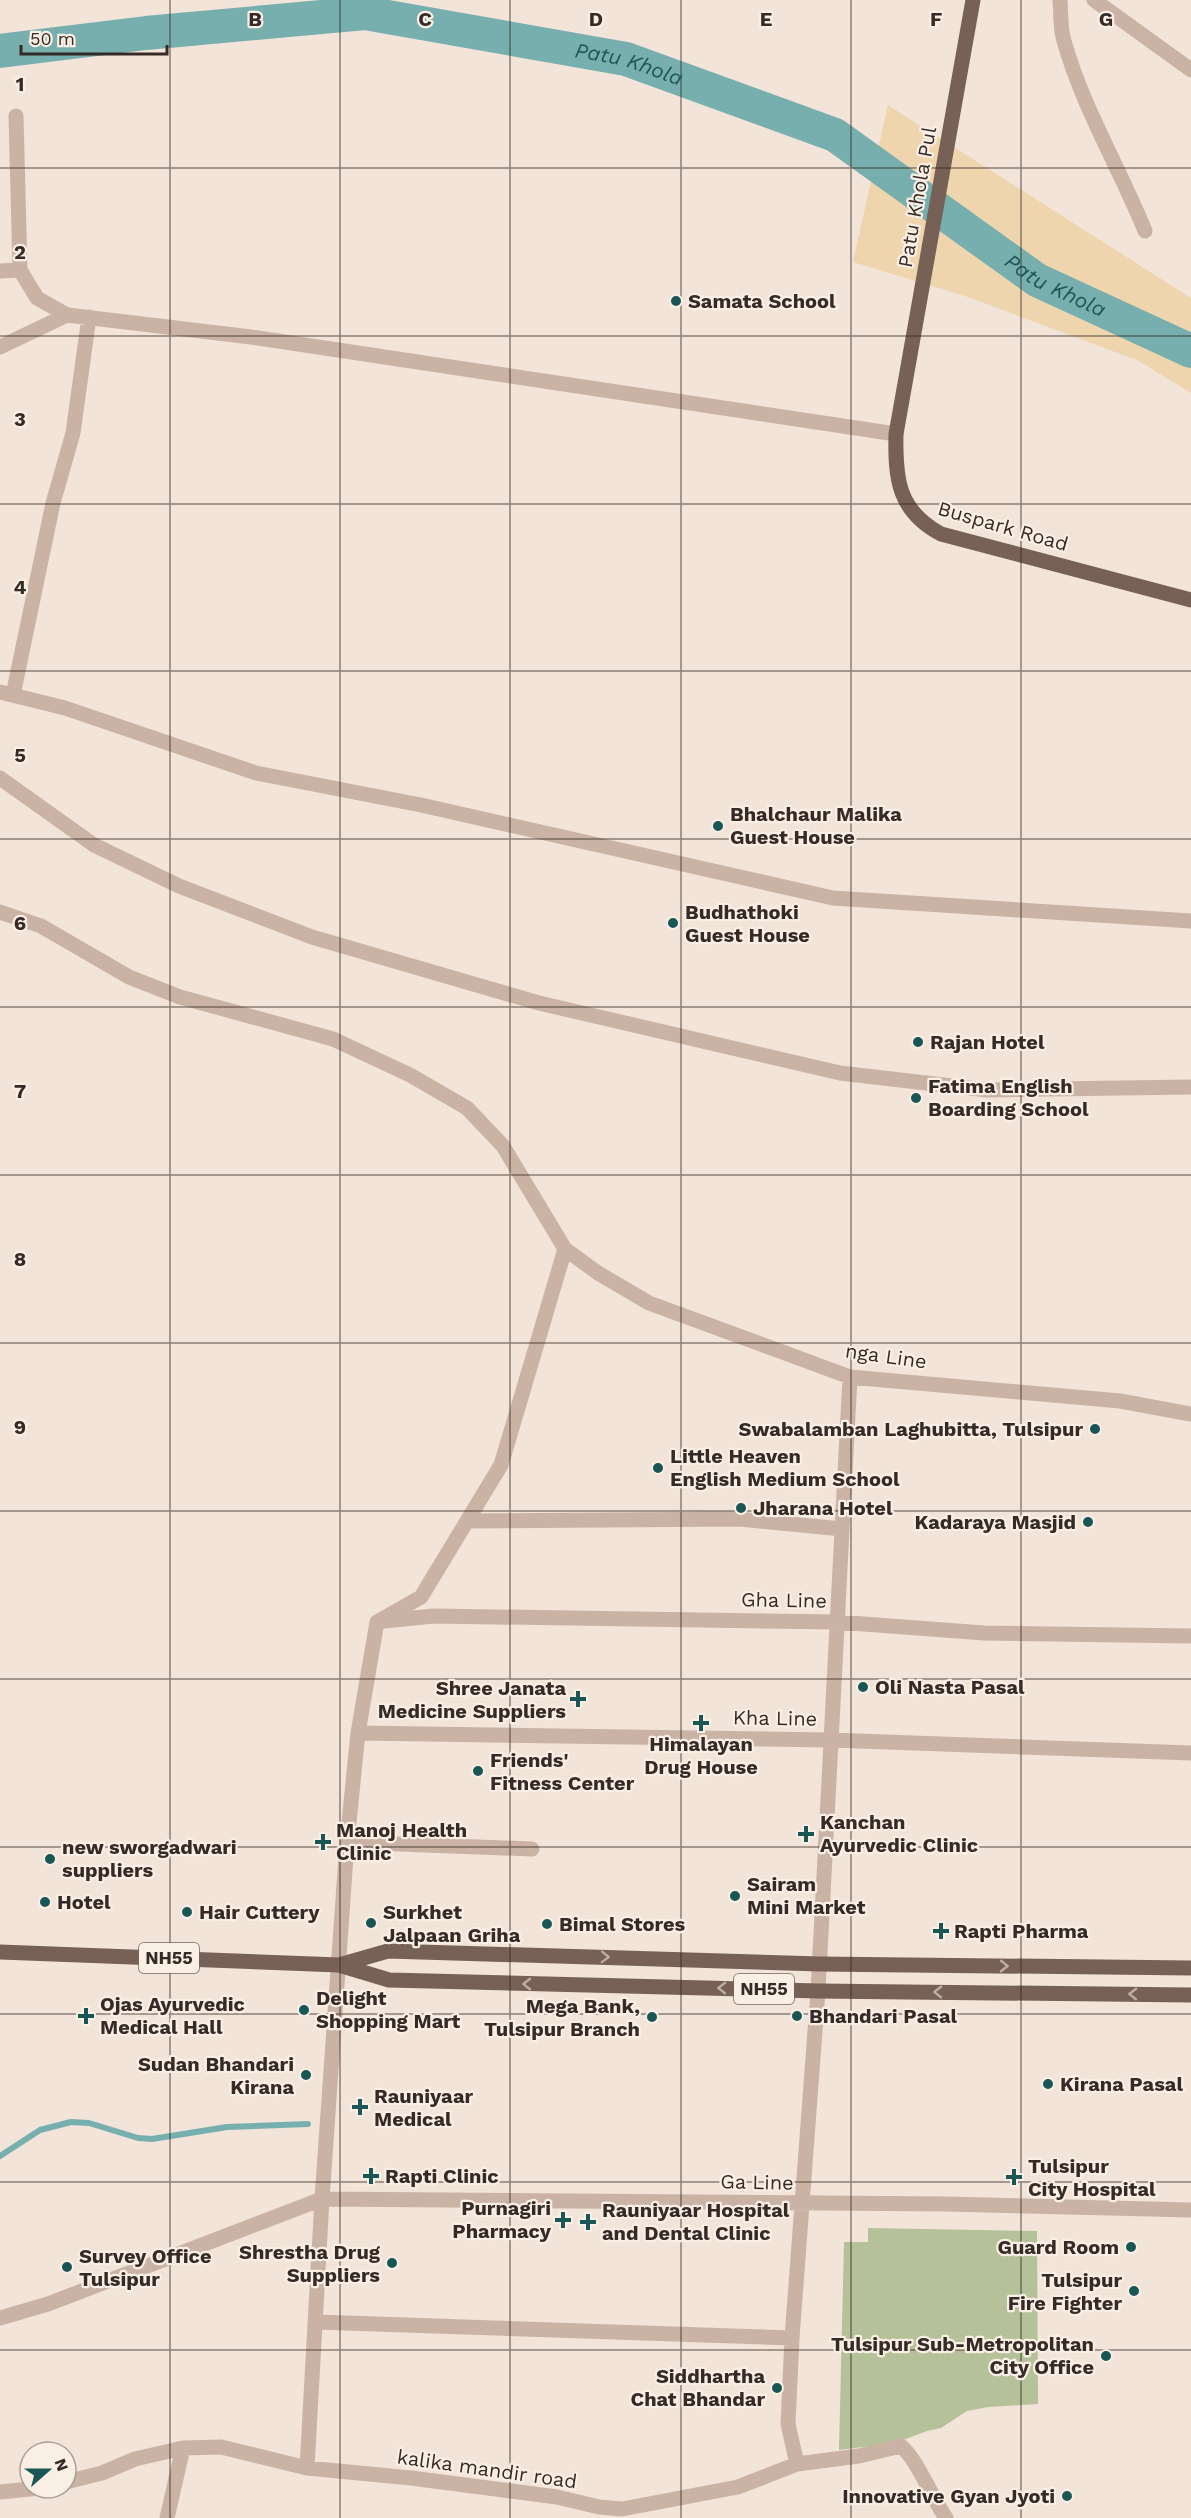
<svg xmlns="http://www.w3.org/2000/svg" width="1191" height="2518" font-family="'Work Sans',sans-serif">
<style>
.green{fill:#b5c198}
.sand{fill:#eed5ad}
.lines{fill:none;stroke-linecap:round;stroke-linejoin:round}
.stream{stroke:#77afae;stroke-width:6}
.river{stroke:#77afae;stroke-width:34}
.minor{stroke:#cab3a4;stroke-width:15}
.major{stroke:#776056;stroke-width:15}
.oneway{stroke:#beafa4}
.grid{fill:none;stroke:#352a26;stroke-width:1.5;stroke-opacity:0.55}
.poi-dot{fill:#1b5657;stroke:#f9efe4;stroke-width:2}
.labels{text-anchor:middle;stroke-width:4.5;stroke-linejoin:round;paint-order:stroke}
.shield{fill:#f9efe4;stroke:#70655f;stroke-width:1.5}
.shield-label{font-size:18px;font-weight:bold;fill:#352a26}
.street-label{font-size:20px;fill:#352a26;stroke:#f9efe4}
.poi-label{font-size:20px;font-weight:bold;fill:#352a26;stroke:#f9efe4;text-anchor:start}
.water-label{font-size:21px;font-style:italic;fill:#1b5657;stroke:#f9efe4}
.grid-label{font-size:20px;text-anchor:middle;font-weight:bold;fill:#352a26;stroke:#f9efe4;stroke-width:4.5;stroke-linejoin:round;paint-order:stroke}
</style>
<rect width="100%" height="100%" fill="#f2e4d8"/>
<!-- green -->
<path class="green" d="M868,2228L1037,2231L1038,2404L988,2407L967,2411L941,2428L927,2431L895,2443L839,2450L844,2242H868Z"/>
<!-- sand -->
<path class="sand" d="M888,105L1191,298V393L1139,361L968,297L853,262Z"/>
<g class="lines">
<!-- stream -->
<path class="stream" d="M0,2156L40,2130L71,2122L89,2123L138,2138L152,2139L227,2127L308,2124"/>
<!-- river -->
<path class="river" id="s1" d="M0,51L146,33L365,13L626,59L835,135L1037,280L1191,351"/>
<!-- minor -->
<path class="minor" d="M1060,0C1061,13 1060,28 1064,41C1083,108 1119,167 1145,231
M1094,0L1191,70
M16,116L20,270L37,298L67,315L251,337L896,434
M0,271L20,270
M0,347L67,315
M0,692L65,708L256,773L421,805L833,898L1191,921
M13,695L53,503L73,433L89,317
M0,778L94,845L179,886L312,937L539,1003L840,1073L987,1090L1191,1087
M0,912L41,926L129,977L180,997L333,1039L410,1075L467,1108L503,1146L565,1249L501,1465L421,1597L377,1622L358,1733L347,1842L322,2199L307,2468
M565,1249L598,1273L649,1303L850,1377L1120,1401L1191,1414
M467,1521L739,1519L842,1529
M385,1621L433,1616L837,1622L984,1633L1191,1636
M358,1733L831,1740L1191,1753
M347,1842L532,1849
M0,2318L48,2304L322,2199L947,2204L1191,2210
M316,2322L792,2338
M797,2464L788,2424L792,2338L818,1991L850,1377
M66,2482L102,2473L135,2459L183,2448L221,2447L307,2468L411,2478L557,2497L599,2507L622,2509L738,2487L797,2464L859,2456L901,2446C917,2459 932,2498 946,2518
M0,2492L40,2488
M167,2518L183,2448"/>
<!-- major -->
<path class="major" d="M973,0L896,434C895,479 898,511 941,534L1191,600
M0,1952L339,1965L389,1980L818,1991L1191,1995
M339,1965L388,1951L820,1964L1191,1968"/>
</g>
<!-- one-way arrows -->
<defs><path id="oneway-chevron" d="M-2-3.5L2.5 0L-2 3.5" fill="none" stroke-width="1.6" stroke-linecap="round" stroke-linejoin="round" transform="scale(1.5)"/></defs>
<g class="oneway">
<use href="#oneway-chevron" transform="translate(605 1957) rotate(2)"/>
<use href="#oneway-chevron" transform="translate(1004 1966) rotate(1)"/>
<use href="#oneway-chevron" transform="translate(527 1984) rotate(-179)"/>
<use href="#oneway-chevron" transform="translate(722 1988) rotate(-179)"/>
<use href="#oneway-chevron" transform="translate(938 1992) rotate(-179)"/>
<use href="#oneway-chevron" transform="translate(1133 1994) rotate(-179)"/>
</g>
<!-- grid -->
<path class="grid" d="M170,0V2518M340,0V2518M510,0V2518M681,0V2518M851,0V2518M1021,0V2518M0,168H1191M0,336H1191M0,504H1191M0,671H1191M0,839H1191M0,1007H1191M0,1175H1191M0,1343H1191M0,1511H1191M0,1679H1191M0,1847H1191M0,2014H1191M0,2182H1191M0,2350H1191"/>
<!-- markers -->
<g class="poi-dot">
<circle cx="676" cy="301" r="6"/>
<circle cx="718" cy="826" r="6"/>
<circle cx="673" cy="923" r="6"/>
<circle cx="918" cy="1042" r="6"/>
<circle cx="916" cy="1098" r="6"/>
<circle cx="1095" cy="1429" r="6"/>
<circle cx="658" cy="1468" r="6"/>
<circle cx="741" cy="1508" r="6"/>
<circle cx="1088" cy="1522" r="6"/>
<circle cx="863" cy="1687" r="6"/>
<path d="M575 1690h6v6h6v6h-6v6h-6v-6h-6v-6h6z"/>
<path d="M698 1714h6v6h6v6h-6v6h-6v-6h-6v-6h6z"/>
<circle cx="478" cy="1771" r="6"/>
<path d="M803 1825h6v6h6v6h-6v6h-6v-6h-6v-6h6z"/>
<path d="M320 1833h6v6h6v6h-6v6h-6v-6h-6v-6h6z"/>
<circle cx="50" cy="1859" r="6"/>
<circle cx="735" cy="1896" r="6"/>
<circle cx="45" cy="1902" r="6"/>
<circle cx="187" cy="1912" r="6"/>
<circle cx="371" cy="1923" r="6"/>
<circle cx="547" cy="1924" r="6"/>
<path d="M938 1922h6v6h6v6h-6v6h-6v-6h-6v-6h6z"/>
<circle cx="304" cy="2010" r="6"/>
<path d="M83 2007h6v6h6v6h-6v6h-6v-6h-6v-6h6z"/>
<circle cx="797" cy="2016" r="6"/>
<circle cx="652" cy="2017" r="6"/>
<circle cx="306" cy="2075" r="6"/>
<circle cx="1048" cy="2084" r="6"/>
<path d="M357 2098h6v6h6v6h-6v6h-6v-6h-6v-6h6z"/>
<path d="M368 2167h6v6h6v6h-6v6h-6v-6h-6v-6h6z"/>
<path d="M1011 2168h6v6h6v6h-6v6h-6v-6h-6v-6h6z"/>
<path d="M560 2211h6v6h6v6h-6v6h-6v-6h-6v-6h6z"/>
<path d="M585 2213h6v6h6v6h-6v6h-6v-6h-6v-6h6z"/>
<circle cx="1131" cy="2247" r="6"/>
<circle cx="392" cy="2263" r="6"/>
<circle cx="67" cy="2267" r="6"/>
<circle cx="1134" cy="2291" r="6"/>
<circle cx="1106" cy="2356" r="6"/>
<circle cx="777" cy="2388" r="6"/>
<circle cx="1067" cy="2496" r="6"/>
</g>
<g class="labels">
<!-- shield labels -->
<g class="shield">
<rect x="139" y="1943" width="60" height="30" rx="4.5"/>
<rect x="734" y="1974" width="60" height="30" rx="4.5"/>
</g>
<g class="shield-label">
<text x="169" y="1964">NH55</text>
<text x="764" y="1995">NH55</text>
</g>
<!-- street labels -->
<g class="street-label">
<text transform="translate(917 197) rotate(-80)" y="7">Patu Khola Pul</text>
<text transform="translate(1003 526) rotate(16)" y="7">Buspark Road</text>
<text transform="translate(886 1356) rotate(8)" y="7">nga Line</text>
<text transform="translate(784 1600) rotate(1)" y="7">Gha Line</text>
<text transform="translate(775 1718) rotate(1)" y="7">Kha Line</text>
<text transform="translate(757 2182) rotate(1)" y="7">Ga Line</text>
<text transform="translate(487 2469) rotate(8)" y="7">kalika mandir road</text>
</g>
<!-- poi labels -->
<g class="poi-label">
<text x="688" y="308">Samata School</text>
<text x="730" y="821">Bhalchaur Malika<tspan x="730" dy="23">Guest House</tspan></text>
<text x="685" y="919">Budhathoki<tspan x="685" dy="23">Guest House</tspan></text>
<text x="930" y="1049">Rajan Hotel</text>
<text x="928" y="1093">Fatima English<tspan x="928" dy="23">Boarding School</tspan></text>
<text x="1083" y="1436" text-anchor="end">Swabalamban Laghubitta, Tulsipur</text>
<text x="670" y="1463">Little Heaven<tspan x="670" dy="23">English Medium School</tspan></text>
<text x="753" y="1515">Jharana Hotel</text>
<text x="1076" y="1529" text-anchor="end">Kadaraya Masjid</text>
<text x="875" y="1694">Oli Nasta Pasal</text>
<text x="566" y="1695" text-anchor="end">Shree Janata<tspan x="566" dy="23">Medicine Suppliers</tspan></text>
<text x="701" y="1751" text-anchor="middle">Himalayan<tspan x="701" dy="23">Drug House</tspan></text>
<text x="490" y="1767">Friends'<tspan x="490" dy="23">Fitness Center</tspan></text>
<text x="820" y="1829">Kanchan<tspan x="820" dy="23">Ayurvedic Clinic</tspan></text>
<text x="336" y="1837">Manoj Health<tspan x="336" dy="23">Clinic</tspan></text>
<text x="62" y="1854">new sworgadwari<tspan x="62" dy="23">suppliers</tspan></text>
<text x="747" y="1891">Sairam<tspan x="747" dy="23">Mini Market</tspan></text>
<text x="57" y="1909">Hotel</text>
<text x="199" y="1919">Hair Cuttery</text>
<text x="383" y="1919">Surkhet<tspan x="383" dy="23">Jalpaan Griha</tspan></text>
<text x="559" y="1931">Bimal Stores</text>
<text x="954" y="1938">Rapti Pharma</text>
<text x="316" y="2005">Delight<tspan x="316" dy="23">Shopping Mart</tspan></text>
<text x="100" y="2011">Ojas Ayurvedic<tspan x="100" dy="23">Medical Hall</tspan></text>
<text x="640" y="2013" text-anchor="end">Mega Bank,<tspan x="640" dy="23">Tulsipur Branch</tspan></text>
<text x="809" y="2023">Bhandari Pasal</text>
<text x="294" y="2071" text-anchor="end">Sudan Bhandari<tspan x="294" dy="23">Kirana</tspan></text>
<text x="1060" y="2091">Kirana Pasal</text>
<text x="374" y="2103">Rauniyaar<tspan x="374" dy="23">Medical</tspan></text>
<text x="1028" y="2173">Tulsipur<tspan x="1028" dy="23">City Hospital</tspan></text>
<text x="385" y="2183">Rapti Clinic</text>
<text x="551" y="2215" text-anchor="end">Purnagiri<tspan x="551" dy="23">Pharmacy</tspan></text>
<text x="602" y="2217">Rauniyaar Hospital<tspan x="602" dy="23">and Dental Clinic</tspan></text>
<text x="1119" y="2254" text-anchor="end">Guard Room</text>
<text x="380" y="2259" text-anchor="end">Shrestha Drug<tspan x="380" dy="23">Suppliers</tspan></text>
<text x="79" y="2263">Survey Office<tspan x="79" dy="23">Tulsipur</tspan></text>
<text x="1122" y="2287" text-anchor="end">Tulsipur<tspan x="1122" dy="23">Fire Fighter</tspan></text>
<text x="1094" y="2351" text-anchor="end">Tulsipur Sub-Metropolitan<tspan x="1094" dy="23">City Office</tspan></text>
<text x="765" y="2383" text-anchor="end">Siddhartha<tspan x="765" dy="23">Chat Bhandar</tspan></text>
<text x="1055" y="2503" text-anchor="end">Innovative Gyan Jyoti</text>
</g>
<!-- water labels -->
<g class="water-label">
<text dy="7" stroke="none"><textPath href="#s1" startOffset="636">Patu Khola</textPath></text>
<text dy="7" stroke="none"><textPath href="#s1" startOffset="1122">Patu Khola</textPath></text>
</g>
</g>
<g class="grid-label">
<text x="255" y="26">B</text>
<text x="425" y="26">C</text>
<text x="596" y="26">D</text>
<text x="766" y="26">E</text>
<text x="936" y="26">F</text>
<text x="1106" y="26">G</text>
<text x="20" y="91">1</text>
<text x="20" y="259">2</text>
<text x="20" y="426">3</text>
<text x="20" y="594">4</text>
<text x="20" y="762">5</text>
<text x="20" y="930">6</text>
<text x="20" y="1098">7</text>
<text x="20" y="1266">8</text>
<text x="20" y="1434">9</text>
</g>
<!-- north arrow -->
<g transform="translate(48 2470) rotate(69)"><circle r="28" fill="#f9efe4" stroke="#aba098" stroke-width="1.5"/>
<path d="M0-4.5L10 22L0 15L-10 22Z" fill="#1b5657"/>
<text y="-9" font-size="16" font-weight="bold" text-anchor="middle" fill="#352a26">N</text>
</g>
<!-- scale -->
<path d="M21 45v9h146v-9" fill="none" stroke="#352a26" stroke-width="3"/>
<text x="30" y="45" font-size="18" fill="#352a26" stroke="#f9efe4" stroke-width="4.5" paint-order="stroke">50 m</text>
</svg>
